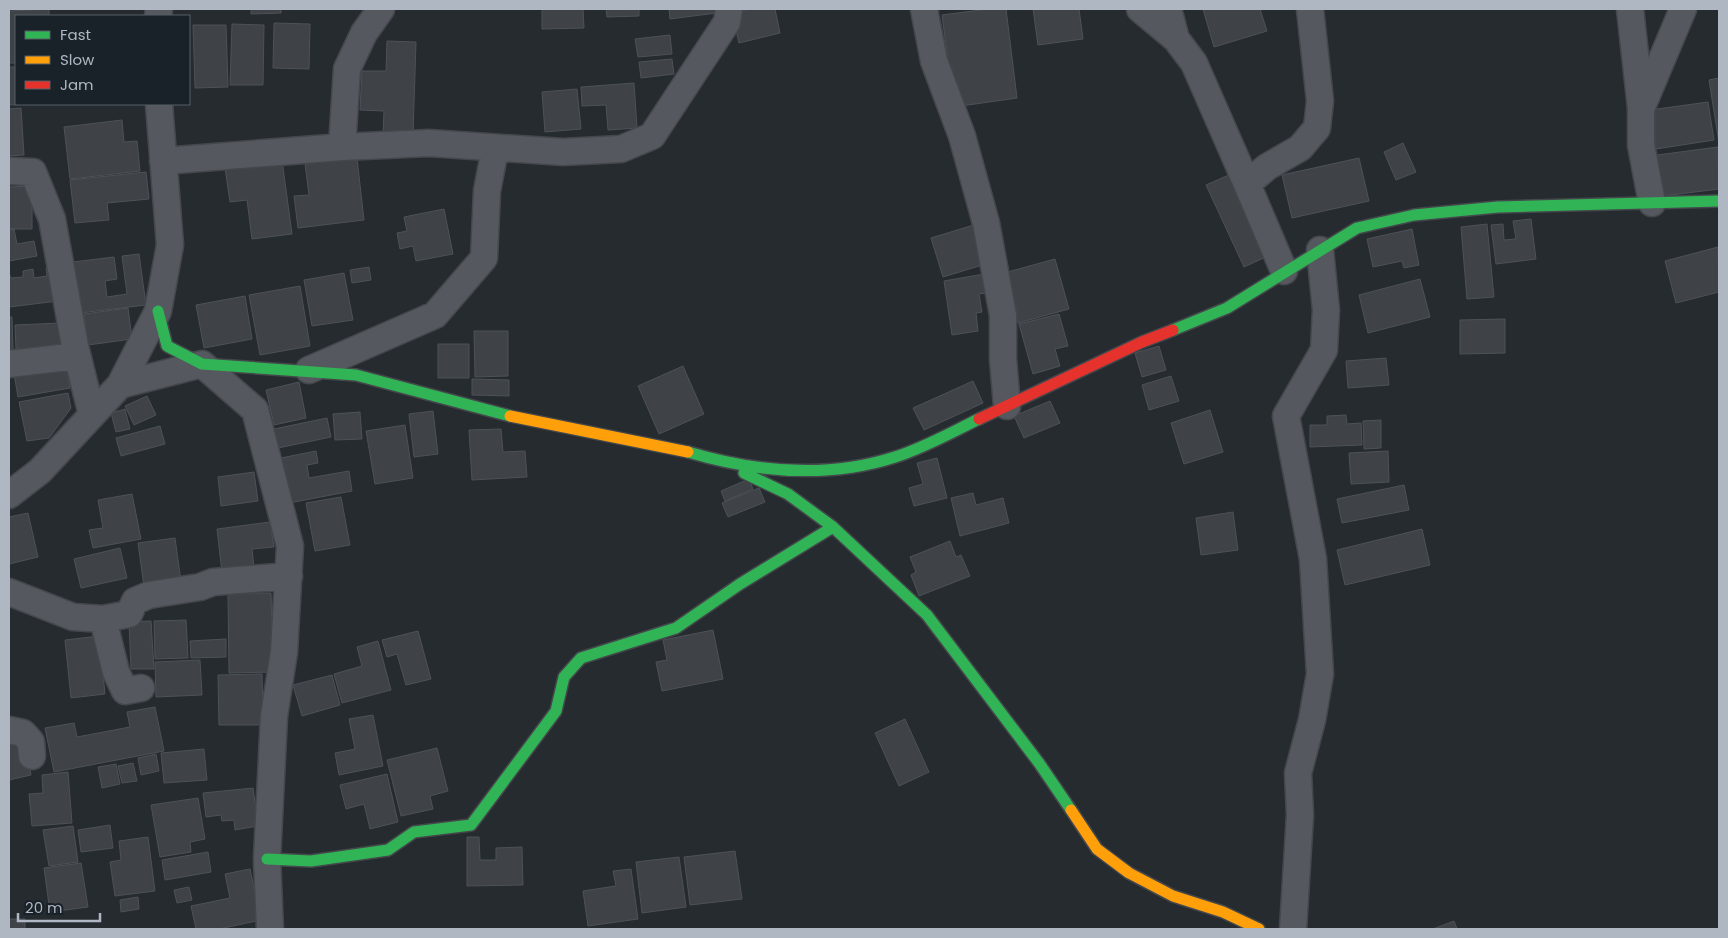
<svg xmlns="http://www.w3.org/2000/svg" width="1728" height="938" font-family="Poppins,sans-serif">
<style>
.building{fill:#3f4348;stroke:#4d5258}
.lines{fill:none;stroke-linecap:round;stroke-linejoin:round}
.street-casing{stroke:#44474b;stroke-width:29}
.fast-casing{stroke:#44474b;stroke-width:14}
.slow-casing{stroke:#44474b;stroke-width:14}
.jam-casing{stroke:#44474b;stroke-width:14}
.street{stroke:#55595f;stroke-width:26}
.fast{stroke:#30b455;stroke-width:11}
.slow{stroke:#ff9f0a;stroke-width:11}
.jam{stroke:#e5322d;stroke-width:11}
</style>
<rect width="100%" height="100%" fill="#262b30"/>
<!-- building -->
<path class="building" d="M49,9V16H16V63H9V11Z
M251,9H281V13L251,14Z
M542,9H583L584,28L542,29Z
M606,9H639V16L607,17Z
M669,9H723L724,12L670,19Z
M750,9H775L780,33L739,43L732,13Z
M988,9H1006L1017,98L954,107L942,15Z
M1033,9H1079L1083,39L1038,45Z
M1203,9H1260L1267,31L1214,47Z
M274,23L310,24L309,69L273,68Z
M232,24L264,25L263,85H230Z
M193,25H226L228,87L195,88Z
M670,35L672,54L638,57L635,39Z
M387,41L416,42L413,135L383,134L384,111L360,110L362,71H386Z
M672,59L674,74L641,78L639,62Z
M9,67H16V104H32L9,105Z
M1719,78V143L1709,80Z
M634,83L637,128L608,130L606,105L582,106L581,87Z
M577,89L581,129L545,132L542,92Z
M1708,102L1714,140L1656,149L1650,110Z
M21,108L24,155L9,156V109Z
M122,120L124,142L137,141L140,171L70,179L64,127Z
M1403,143L1416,172L1396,180L1384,152Z
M1718,147L1719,189L1663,196L1657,155Z
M357,158L364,220L298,228L294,196L309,195L305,164Z
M1359,158L1369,201L1292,218L1282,175Z
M282,160L292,234L252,239L247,200L230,202L225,168Z
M146,172L149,199L107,203L109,220L75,223L70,180Z
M1231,174L1268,256L1244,267L1206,185Z
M32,186V229H9V187Z
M444,209L453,254L416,261L413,246L400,249L397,233L407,231L404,217Z
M1531,219L1536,259L1496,264L1491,225L1503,224L1504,240L1516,239L1513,221Z
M977,224L989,263L943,277L931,238Z
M1487,224L1494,297L1467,299L1461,227Z
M14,229L17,244L34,241L37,256L9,261V230Z
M1412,229L1419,265L1404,268L1402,261L1373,267L1367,239Z
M1718,247L1719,292L1676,303L1665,261Z
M139,254L146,305L80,313L73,262L114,257L117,279L105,281L107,297L127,294L122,256Z
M1055,259L1069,309L1018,323L1004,273Z
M53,267L58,301L9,307V273L11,278L23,277V271L33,269L34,278L47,276L46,268Z
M369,267L371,280L352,283L350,270Z
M344,273L353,320L312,326L304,280Z
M990,273L993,292L979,294L982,312L976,313L978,331L952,335L944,281Z
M1420,279L1430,317L1368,333L1359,295Z
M300,286L310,346L260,355L249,295Z
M245,296L252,339L204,348L196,305Z
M128,308L132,339L88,345L84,314Z
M1059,314L1068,346L1055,349L1060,366L1033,374L1019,324Z
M9,317H12L13,350H9Z
M1505,319V353L1460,354V320Z
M60,323L61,347L16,349L15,325Z
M474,331H508V376L475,377Z
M438,344H469V378H438Z
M1159,346L1166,370L1142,377L1135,353Z
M1386,358L1389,385L1348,388L1346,361Z
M66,364L70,388L18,397L14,374Z
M683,366L704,414L659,434L638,386Z
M1171,376L1179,401L1149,410L1142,385Z
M472,379L509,380V396L472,395Z
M973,381L983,403L924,430L913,408Z
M299,382L306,418L274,425L266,390Z
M68,393L71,408L49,438L27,441L19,402Z
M147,396L156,415L134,425L125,406Z
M1050,401L1060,423L1024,438L1014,416Z
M125,409L130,429L116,432L111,413Z
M1210,410L1223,452L1184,464L1171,423Z
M433,411L438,454L414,457L409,414Z
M360,412L362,439L335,440L333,414Z
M1346,415L1347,424L1361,423L1362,445L1310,447V425H1327V416Z
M327,418L331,437L278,448L274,429Z
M1381,420V448L1364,449L1363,421Z
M405,425L413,478L375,484L366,431Z
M160,426L165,444L121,456L116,438Z
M501,429L503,452L525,451L527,477L472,480L469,430Z
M316,451L318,463L307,465L309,478L349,471L352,491L289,503L281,458Z
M1388,451L1389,482L1351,484L1349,453Z
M937,458L947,498L914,506L909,488L923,484L917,463Z
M254,472L258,501L221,506L218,477Z
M749,479L753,489L725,501L721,491Z
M1404,485L1409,510L1342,523L1337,499Z
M759,488L765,502L728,517L722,503Z
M973,493L976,505L1003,498L1009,523L960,536L951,498Z
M132,494L141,539L93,548L89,530L103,528L98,500Z
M341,497L350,545L315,551L306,503Z
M1233,512L1238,550L1201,555L1196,518Z
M28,513L38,557L9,564V517Z
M270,522L274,547L252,549L255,577L223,581L217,529Z
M1422,529L1430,565L1345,585L1337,550Z
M175,538L182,589L145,594L138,543Z
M950,541L956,557L961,555L970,576L919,596L911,575L916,572L910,557Z
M120,548L127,578L81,588L74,559Z
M228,593H271L273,672L229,673Z
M186,620L188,658L155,659L154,621Z
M151,621L154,669H131L129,622Z
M713,630L723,679L662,691L656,662L667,660L663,640Z
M418,631L431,679L406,685L397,654L387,657L382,640Z
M99,636L105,694L71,698L65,640Z
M226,639V657L191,658L190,641Z
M378,641L391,690L342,703L334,674L362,666L357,647Z
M200,660L202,695L156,697L155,662Z
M262,674L263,725H219L218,675Z
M332,675L340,705L302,716L293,685Z
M155,707L164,751L54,772L45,728L74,723L77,737L130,727L127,712Z
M373,715L383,766L339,775L335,753L355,749L349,719Z
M905,719L929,772L899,786L875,733Z
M24,740L31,775L9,780V744Z
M437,748L448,791L430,796L433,809L401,816L387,760Z
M204,749L207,780L164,783L161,753Z
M156,754L159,771L141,775L138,758Z
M133,763L137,781L122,783L118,766Z
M116,764L120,784L102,788L98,767Z
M68,772L72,823L32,826L29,794L43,793L42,775Z
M387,774L398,822L370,829L364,804L346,809L340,785Z
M253,788L258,826L235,830L234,820L222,821L221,815L206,817L203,793Z
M198,798L205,839L190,842L191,852L160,857L151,805Z
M110,825L113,848L81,852L78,830Z
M73,826L78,862L49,866L43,830Z
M148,837L155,891L115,896L110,862L121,860L119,841Z
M467,837H479L480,860H496V848L522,847L523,885L467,886Z
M735,851L742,899L690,905L684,857Z
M208,852L211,872L165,880L162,860Z
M679,857L686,907L642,913L636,862Z
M81,863L88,907L50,912L44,868Z
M250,869L261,920L219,929H196L191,906L230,898L225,874Z
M631,869L638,919L588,926L583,891L616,886L613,871Z
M189,887L192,900L177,903L174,890Z
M138,897L139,909L121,912L120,900Z
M9,919H25V929H9Z
M1454,921L1457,929H1433Z"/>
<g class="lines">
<defs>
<path id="street" d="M924,9L934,61L962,136L986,223L1003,315V359L1007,406
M1140,9L1176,39
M1168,9L1176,39L1194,63L1247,184
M1630,9L1641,108
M158,16L159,9
M342,147L429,143L563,152L621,149L652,136L727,22L729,9
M163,161L342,147L347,69L364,33L381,9
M9,171L33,172L52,219L75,346L92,415
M1652,203L1641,145V109L1683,9
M1284,271L1247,184L1267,167L1300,148L1317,128L1320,101L1310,9
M9,364L77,356
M309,370L435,315L484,258L487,191L495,149
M120,385L202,364L255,410L290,546L284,652L274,716L267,859L270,929
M9,495L40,471L120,385L158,311L170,245L159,104
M9,592L73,617L103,619L129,614L135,601L149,595L200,587L213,582L289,576
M103,619L116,672L125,691L141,688
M9,730L23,733L31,742L32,756
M1293,929L1300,815L1298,773L1312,720L1320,674L1313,559L1286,416L1324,350L1326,310L1320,250"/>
<path id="fast" d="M158,311L167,346L202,364L356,375L510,416
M1173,330L1227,308L1357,228L1414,215L1498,207L1719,201
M688,452C755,472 827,479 895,457C924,448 952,432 979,419
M744,473L788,494L833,527L927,615L1039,763L1071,810
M267,859L311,861L388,850L414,832L471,825L556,711L564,677L581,658L676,628L740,584L833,527"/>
<path id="slow" d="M510,416L688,452
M1071,810L1097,849L1129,873L1173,896L1223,912L1259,929"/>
<path id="jam" d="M979,419L1142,342L1173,330"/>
</defs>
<!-- street casing -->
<use href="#street" class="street-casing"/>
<!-- fast casing -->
<use href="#fast" class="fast-casing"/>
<!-- slow casing -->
<use href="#slow" class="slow-casing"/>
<!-- jam casing -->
<use href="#jam" class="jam-casing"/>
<!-- street -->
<use href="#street" class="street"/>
<!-- fast -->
<use href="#fast" class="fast"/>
<!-- slow -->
<use href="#slow" class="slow"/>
<!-- jam -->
<use href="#jam" class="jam"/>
</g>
<!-- border -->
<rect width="1728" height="938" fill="none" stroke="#afb7c2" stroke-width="20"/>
<!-- legend -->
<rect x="15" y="15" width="175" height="90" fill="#1a2229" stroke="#565e66"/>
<rect x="25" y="31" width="25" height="8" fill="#30b455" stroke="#565e66"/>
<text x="60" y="40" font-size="15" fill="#afb7c2">Fast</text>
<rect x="25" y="56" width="25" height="8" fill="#ff9f0a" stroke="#565e66"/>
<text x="60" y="65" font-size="15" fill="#afb7c2">Slow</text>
<rect x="25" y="81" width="25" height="8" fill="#e5322d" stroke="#565e66"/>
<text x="60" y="90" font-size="15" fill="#afb7c2">Jam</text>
<!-- scale -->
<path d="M18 913v8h82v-8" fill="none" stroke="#afb7c2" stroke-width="2.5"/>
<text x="25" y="913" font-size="15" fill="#afb7c2" stroke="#1a2229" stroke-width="4" paint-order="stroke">20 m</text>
</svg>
